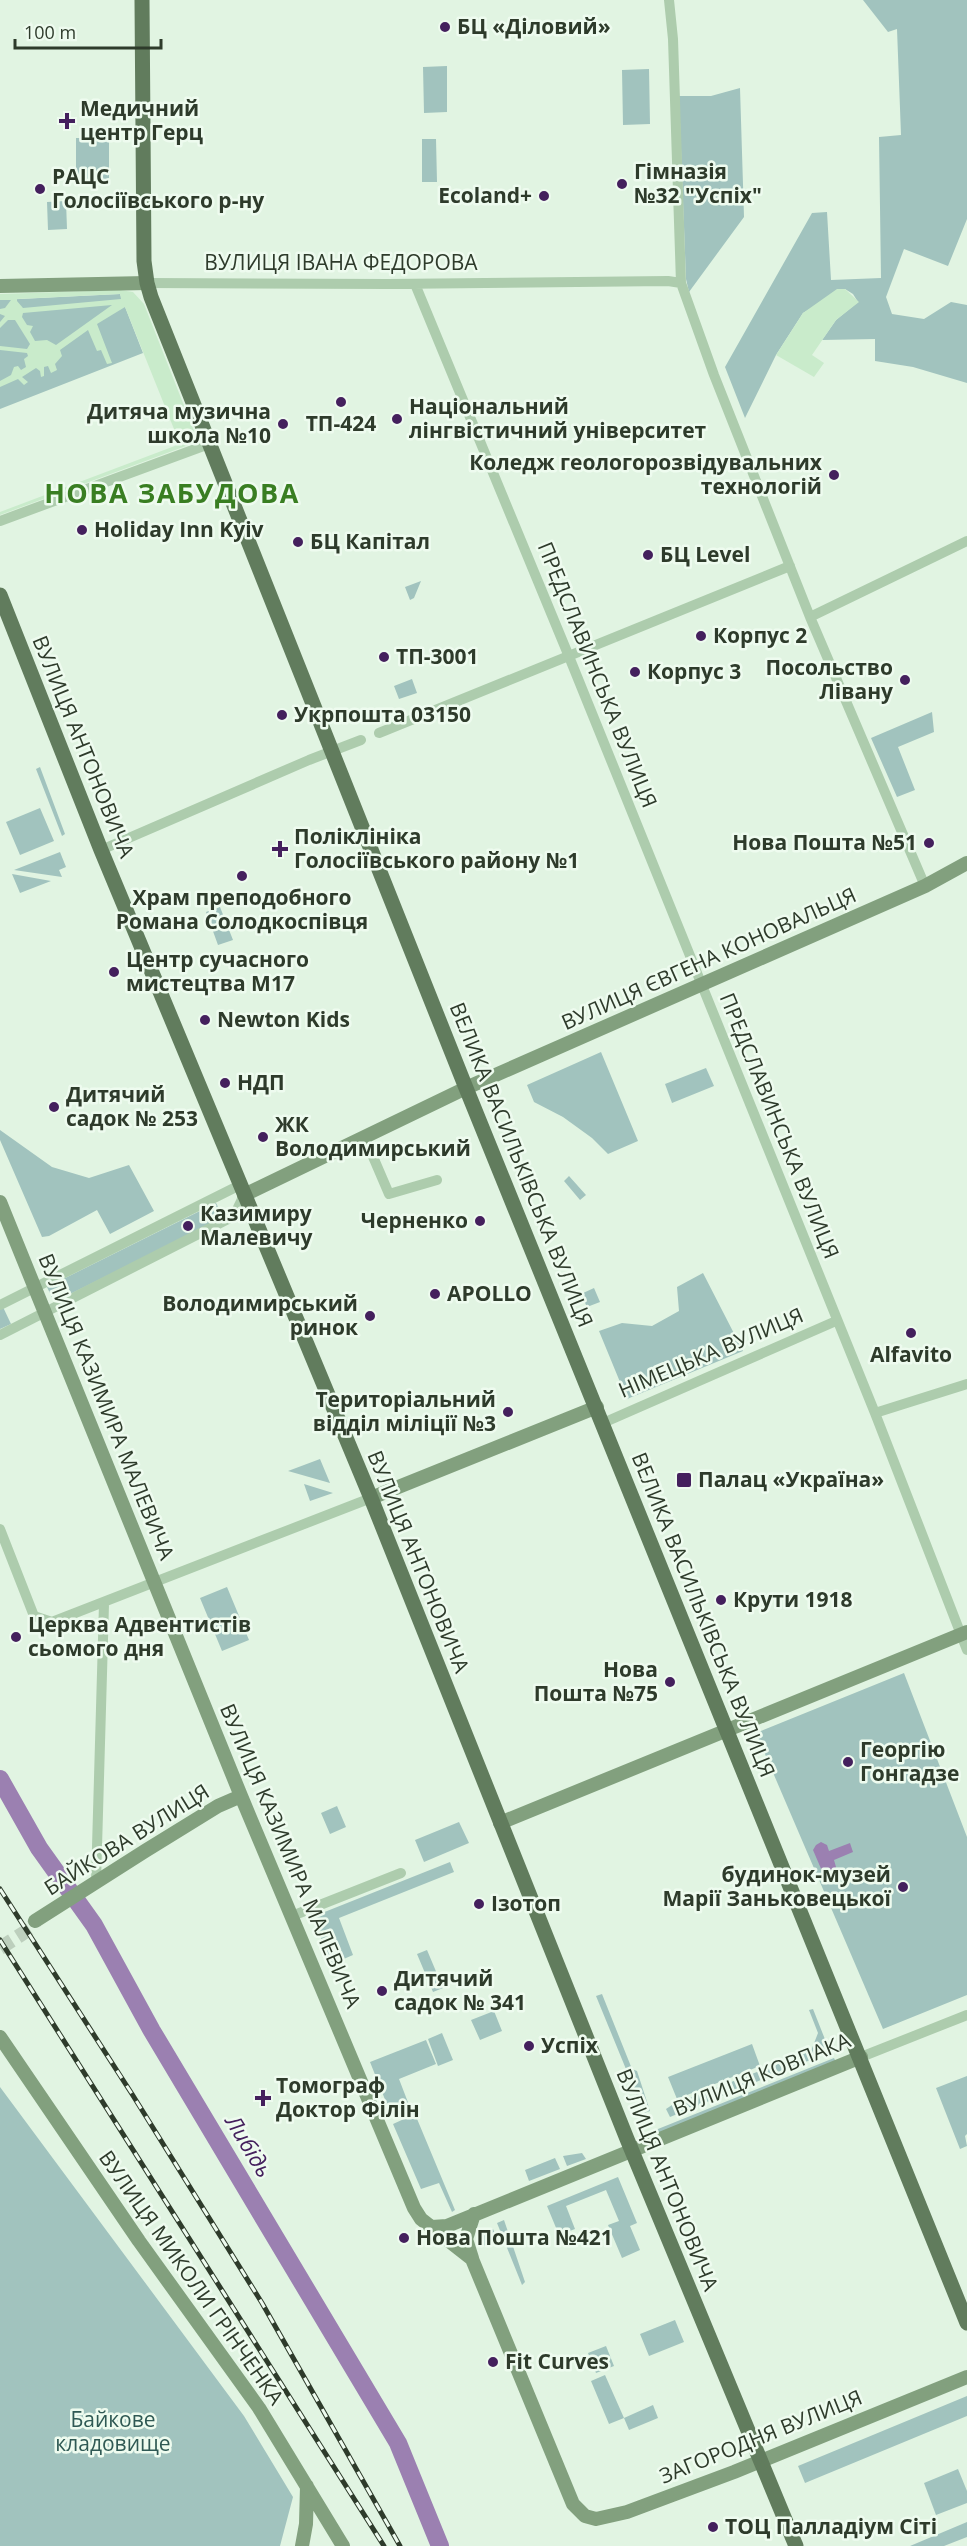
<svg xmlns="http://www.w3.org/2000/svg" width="967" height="2546" font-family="'Open Sans',sans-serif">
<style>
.green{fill:#a1c3be}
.plaza{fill:#c9ebcb;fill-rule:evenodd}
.water{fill:#9b80b1}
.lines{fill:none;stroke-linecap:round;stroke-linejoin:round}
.river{stroke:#9b80b1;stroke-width:18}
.secondary-tunnel{stroke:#bdcfbd;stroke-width:14;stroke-dasharray:14 7;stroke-linecap:butt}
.street{stroke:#adccad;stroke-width:10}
.secondary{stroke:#82a07e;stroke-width:14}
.primary{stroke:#617c5d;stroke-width:15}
.rail-casing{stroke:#2e3b2b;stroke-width:5}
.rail{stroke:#eefbef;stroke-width:3;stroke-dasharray:9;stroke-linecap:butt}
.poi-dot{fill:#44205d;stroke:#eefbef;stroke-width:2}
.labels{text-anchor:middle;stroke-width:5;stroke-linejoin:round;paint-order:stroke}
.poi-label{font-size:21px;font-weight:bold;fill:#2e3b2b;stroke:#eefbef;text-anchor:start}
.street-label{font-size:21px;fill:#2e3b2b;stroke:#eefbef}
.park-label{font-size:21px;fill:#2f5954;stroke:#eefbef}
.water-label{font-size:22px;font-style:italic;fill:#44205d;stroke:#eefbef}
.district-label{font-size:27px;font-weight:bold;letter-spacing:1.5px;fill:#397e22;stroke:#eefbef}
</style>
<rect width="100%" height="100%" fill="#e1f4e2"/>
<!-- green -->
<path class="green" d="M863,0H967V219L948,266L904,249L886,297L892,314L924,319L951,302L967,305V383L913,367L875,361V339L822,340L836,320L858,302L853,294L845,289L803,313L776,355L745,418L725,367L812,213L827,212L831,280L881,278L879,137L901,135L897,29L888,32Z
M447,66V112L424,113L423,67Z
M649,69L650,124L623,125L622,70Z
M740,88L744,217L689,292L686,279L679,96H711Z
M76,138H109V181H76Z
M422,139H436L437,182H422Z
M66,201L67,229L48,230L47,202Z
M120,294L143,353L0,409V300Z
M421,581L414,598L410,600L405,587Z
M412,679L417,693L399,699L394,686Z
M932,712L934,732L898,747L915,790L897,797L871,738Z
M40,767L65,834L62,836L36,769Z
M40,808L54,841L20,855L6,822Z
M60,852L66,867L59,870L62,877L14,870Z
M12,874L51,881L20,893Z
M220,907L233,940L218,945L206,912Z
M601,1052L638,1141L608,1154L592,1138L563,1117L534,1102L527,1085Z
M706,1068L714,1086L672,1103L665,1084Z
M0,1130L52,1167L89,1178L129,1165L154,1211L110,1234L97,1210L49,1236L42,1237L0,1140Z
M569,1176L586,1195L580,1200L564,1181Z
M216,1203L224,1218L54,1302L47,1287Z
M703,1273L743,1351L627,1399L599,1331L622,1323L652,1326L679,1311L677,1287Z
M594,1288L600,1302L587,1307L581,1294Z
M3,1307L11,1324L0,1329V1309Z
M320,1459L330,1483L288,1471Z
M304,1484L333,1493L310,1501Z
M227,1587L249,1640L222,1651L200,1598Z
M904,1673L967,1837V1995L883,2029L756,1733Z
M337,1806L346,1827L330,1834L321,1813Z
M459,1822L469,1843L424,1862L415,1840Z
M450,1862L454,1872L339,1918L353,1955L332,1964L312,1917Z
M427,1950L443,1988L433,1992L417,1954Z
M602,1994L632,2069L637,2071L650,2111L644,2113L596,1996Z
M813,2009L830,2052L670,2117L666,2109L672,2105L811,2051L818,2033L809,2010Z
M494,2011L502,2031L480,2040L471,2020Z
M442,2033L453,2060L438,2066L428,2039Z
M426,2040L436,2064L399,2079L409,2105L390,2112L370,2062Z
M752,2044L760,2066L677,2099L668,2077Z
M834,2058L836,2062L655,2136L653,2131Z
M967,2076V2134L965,2136L967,2146L960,2149L936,2088Z
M0,2087L244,2416L293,2497L280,2546H0Z
M415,2114L455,2210L452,2212L439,2183L421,2189L393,2124Z
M582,2153L586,2159L567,2166L563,2156Z
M555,2158L560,2169L529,2181L525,2170Z
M618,2177L637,2223L630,2226L640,2250L622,2258L608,2225L619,2221L606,2190L566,2206L575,2229L559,2235L547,2206Z
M504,2220L525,2282L522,2285L497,2223Z
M493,2229L498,2240L480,2247L477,2240L483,2233Z
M675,2320L684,2342L649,2356L640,2334Z
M606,2346L614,2366L596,2373L588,2353Z
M605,2375L624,2418L653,2405L658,2418L629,2430L624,2418L609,2424L591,2381Z
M967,2396V2416L805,2483L798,2466Z
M958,2469L967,2491V2503L936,2515L924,2483Z
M967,2522V2537L944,2546H910Z"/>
<!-- plaza -->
<path class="plaza" d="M837,289H845L859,302L836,320L812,355L824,363L814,377L776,355L803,313Z
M120,290L133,292L144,304L194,431V443L0,515V512L180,444L125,307L97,324L112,363L107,364L101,350L97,351L88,330L60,350L62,356L55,364L57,370L51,373L48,366L44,367V376L41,377L40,371L36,368L22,377L28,382L24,385L18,379L0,387V381L11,375L14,367L18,366L21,370L26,367L24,359L28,356L27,353L0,350V346L27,349L30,344L15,320H8L0,328V322L5,316L0,314V309L5,308L11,300H0V294ZM120,294L121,299L23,308L17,301V299ZM112,305L56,345L47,340L35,341L30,332L33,326L27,325L22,317L23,313Z"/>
<!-- water -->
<path class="water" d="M821,1842L827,1845L829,1851L850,1843L853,1852L834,1860L836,1867L834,1871L829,1873L822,1871L813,1850L816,1845Z"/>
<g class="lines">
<!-- river -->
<path class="river" d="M0,1779L39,1848L94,1925L152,2031L398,2443L440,2546"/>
<!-- secondary-tunnel -->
<path class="secondary-tunnel" d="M0,1948L33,1927L35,1921"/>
<!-- street -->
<path class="street" d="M669,0L673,39L681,283L714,375L810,617L925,886
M147,283L388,284L668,281L681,283
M415,284L570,659L875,1413L967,1650
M0,521L209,444
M810,617L967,541
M379,733L790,566
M101,850L309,760L361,740
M365,1138L389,1194L437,1180
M0,1305L240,1185
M0,1335L234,1216L244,1195
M875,1413L967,1384
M603,1423L836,1321
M0,1529L34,1616L52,1622L371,1498
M96,1882L104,1604
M292,1916L401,1873
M861,2057L967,2015"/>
<!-- secondary -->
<path class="secondary" d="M0,286L147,283
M244,1195L466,1088L925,886L967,863
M0,1202L241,1796L414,2208L421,2219L472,2259L573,2504L585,2516L596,2519L627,2512L734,2472L967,2377
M371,1498L597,1407
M500,1823L967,1632
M35,1921L145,1851L218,1806L241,1796
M0,2037L139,2241L259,2408L343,2546
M432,2227L447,2226L861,2057
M472,2258L466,2239L474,2214
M302,2546L306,2524L307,2486"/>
<!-- primary -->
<path class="primary" d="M142,0L144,261L147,283L151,297L466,1088L967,2323
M0,595L101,850L371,1498L627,2139L796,2546"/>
<defs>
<path id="rail" d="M0,1889L132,2094L262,2303L400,2546
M0,1940L384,2546"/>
</defs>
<!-- rail casing -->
<use href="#rail" class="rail-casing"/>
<!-- rail -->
<use href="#rail" class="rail"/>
</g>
<!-- markers -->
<g class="poi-dot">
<circle cx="445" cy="27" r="6"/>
<path d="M64 112h6v6h6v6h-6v6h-6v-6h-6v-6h6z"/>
<circle cx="622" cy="184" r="6"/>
<circle cx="40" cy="189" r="6"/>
<circle cx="544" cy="196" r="6"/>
<circle cx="341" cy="402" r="6"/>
<circle cx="397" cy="419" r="6"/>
<circle cx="283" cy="424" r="6"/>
<circle cx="834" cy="475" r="6"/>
<circle cx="82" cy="530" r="6"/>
<circle cx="298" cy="542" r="6"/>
<circle cx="648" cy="555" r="6"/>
<circle cx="701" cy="636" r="6"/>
<circle cx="384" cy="657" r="6"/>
<circle cx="635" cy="672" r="6"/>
<circle cx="905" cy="680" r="6"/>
<circle cx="282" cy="715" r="6"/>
<circle cx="929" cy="843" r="6"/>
<path d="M277 840h6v6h6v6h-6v6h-6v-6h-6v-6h6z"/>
<circle cx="242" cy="876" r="6"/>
<circle cx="114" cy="972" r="6"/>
<circle cx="205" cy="1020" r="6"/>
<circle cx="225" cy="1083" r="6"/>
<circle cx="54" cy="1107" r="6"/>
<circle cx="263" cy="1137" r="6"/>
<circle cx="480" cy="1221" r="6"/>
<circle cx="188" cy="1226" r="6"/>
<circle cx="435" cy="1294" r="6"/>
<circle cx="370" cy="1316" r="6"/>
<circle cx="911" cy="1333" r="6"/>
<circle cx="508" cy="1412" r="6"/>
<rect x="676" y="1472" width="16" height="16" rx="3"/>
<circle cx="721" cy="1600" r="6"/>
<circle cx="16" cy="1637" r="6"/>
<circle cx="670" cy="1682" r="6"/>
<circle cx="848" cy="1762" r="6"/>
<circle cx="903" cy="1887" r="6"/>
<circle cx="479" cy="1904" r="6"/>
<circle cx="382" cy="1991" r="6"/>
<circle cx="529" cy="2046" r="6"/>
<path d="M260 2089h6v6h6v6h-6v6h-6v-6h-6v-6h6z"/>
<circle cx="404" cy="2238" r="6"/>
<circle cx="493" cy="2362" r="6"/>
<circle cx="713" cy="2527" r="6"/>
</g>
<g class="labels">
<!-- poi labels -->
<g class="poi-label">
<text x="457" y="34">БЦ «Діловий»</text>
<text x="80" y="116">Медичний<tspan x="80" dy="24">центр Герц</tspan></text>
<text x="634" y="179">Гімназія<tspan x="634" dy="24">№32 "Успіх"</tspan></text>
<text x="52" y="184">РАЦС<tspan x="52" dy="24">Голосіївського р-ну</tspan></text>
<text x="532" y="203" text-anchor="end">Ecoland+</text>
<text x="409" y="414">Національний<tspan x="409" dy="24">лінгвістичний університет</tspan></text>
<text x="271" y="419" text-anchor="end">Дитяча музична<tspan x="271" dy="24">школа №10</tspan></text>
<text x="341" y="431" text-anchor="middle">ТП-424</text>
<text x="822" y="470" text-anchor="end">Коледж геологорозвідувальних<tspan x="822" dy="24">технологій</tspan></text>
<text x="94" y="537">Holiday Inn Kyiv</text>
<text x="310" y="549">БЦ Капітал</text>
<text x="660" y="562">БЦ Level</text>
<text x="713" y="643">Корпус 2</text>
<text x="396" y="664">ТП-3001</text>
<text x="893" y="675" text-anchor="end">Посольство<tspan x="893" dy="24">Лівану</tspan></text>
<text x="647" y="679">Корпус 3</text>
<text x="294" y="722">Укрпошта 03150</text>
<text x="294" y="844">Поліклініка<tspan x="294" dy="24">Голосіївського району №1</tspan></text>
<text x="917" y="850" text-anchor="end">Нова Пошта №51</text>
<text x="242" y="905" text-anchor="middle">Храм преподобного<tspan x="242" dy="24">Романа Солодкоспівця</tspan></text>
<text x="126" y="967">Центр сучасного<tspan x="126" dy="24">мистецтва M17</tspan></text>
<text x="217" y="1027">Newton Kids</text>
<text x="237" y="1090">НДП</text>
<text x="66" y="1102">Дитячий<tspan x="66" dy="24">садок № 253</tspan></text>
<text x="275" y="1132">ЖК<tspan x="275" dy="24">Володимирський</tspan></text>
<text x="200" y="1221">Казимиру<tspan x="200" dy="24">Малевичу</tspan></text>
<text x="468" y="1228" text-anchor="end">Черненко</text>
<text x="447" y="1301">APOLLO</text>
<text x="358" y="1311" text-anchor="end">Володимирський<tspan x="358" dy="24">ринок</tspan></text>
<text x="911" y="1362" text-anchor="middle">Alfavito</text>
<text x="496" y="1407" text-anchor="end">Територіальний<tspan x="496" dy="24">відділ міліції №3</tspan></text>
<text x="698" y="1487">Палац «Україна»</text>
<text x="733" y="1607">Крути 1918</text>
<text x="28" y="1632">Церква Адвентистів<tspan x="28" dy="24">сьомого дня</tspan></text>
<text x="658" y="1677" text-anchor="end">Нова<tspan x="658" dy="24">Пошта №75</tspan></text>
<text x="860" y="1757">Георгію<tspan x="860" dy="24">Гонгадзе</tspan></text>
<text x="891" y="1882" text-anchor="end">будинок-музей<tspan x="891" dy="24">Марії Заньковецької</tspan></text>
<text x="491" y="1911">Ізотоп</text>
<text x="394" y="1986">Дитячий<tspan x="394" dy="24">садок № 341</tspan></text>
<text x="541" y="2053">Успіх</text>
<text x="276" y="2093">Томограф<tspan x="276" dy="24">Доктор Філін</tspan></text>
<text x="416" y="2245">Нова Пошта №421</text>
<text x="505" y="2369">Fit Curves</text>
<text x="725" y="2534">ТОЦ Палладіум Сіті</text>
</g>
<!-- street labels -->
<g class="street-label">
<text x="341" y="270">ВУЛИЦЯ ІВАНА ФЕДОРОВА</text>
<text transform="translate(597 675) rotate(68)" y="7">ПРЕДСЛАВИНСЬКА ВУЛИЦЯ</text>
<text transform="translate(83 747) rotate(68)" y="7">ВУЛИЦЯ АНТОНОВИЧА</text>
<text transform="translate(709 959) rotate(-24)" y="7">ВУЛИЦЯ ЄВГЕНА КОНОВАЛЬЦЯ</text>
<text transform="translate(779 1126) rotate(68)" y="7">ПРЕДСЛАВИНСЬКА ВУЛИЦЯ</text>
<text transform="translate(521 1165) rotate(68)" y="7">ВЕЛИКА ВАСИЛЬКІВСЬКА ВУЛИЦЯ</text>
<text transform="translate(711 1353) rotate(-23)" y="7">НІМЕЦЬКА ВУЛИЦЯ</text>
<text transform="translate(106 1407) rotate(68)" y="7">ВУЛИЦЯ КАЗИМИРА МАЛЕВИЧА</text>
<text transform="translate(418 1562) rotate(68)" y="7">ВУЛИЦЯ АНТОНОВИЧА</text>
<text transform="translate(703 1615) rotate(68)" y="7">ВЕЛИКА ВАСИЛЬКІВСЬКА ВУЛИЦЯ</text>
<text transform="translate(127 1840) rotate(-32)" y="7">БАЙКОВА ВУЛИЦЯ</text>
<text transform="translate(290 1856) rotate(67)" y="7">ВУЛИЦЯ КАЗИМИРА МАЛЕВИЧА</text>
<text transform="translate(762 2075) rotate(-22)" y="7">ВУЛИЦЯ КОВПАКА</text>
<text transform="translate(667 2180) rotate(68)" y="7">ВУЛИЦЯ АНТОНОВИЧА</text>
<text transform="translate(191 2278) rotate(55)" y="7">ВУЛИЦЯ МИКОЛИ ГРІНЧЕНКА</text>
<text transform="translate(761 2437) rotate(-22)" y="7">ЗАГОРОДНЯ ВУЛИЦЯ</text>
</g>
<!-- park labels -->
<g class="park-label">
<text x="113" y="2427">Байкове<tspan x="113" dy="24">кладовище</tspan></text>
</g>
<!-- water labels -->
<g class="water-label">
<text transform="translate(249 2146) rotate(59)" y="8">Либідь</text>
</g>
<!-- district labels -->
<g class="district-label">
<text x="172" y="503">НОВА ЗАБУДОВА</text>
</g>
</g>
<!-- scale -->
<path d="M15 39v9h146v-9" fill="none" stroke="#2e3b2b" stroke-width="3"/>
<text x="24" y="39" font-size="18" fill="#2e3b2b" stroke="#eefbef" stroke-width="4.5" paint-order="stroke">100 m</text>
</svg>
